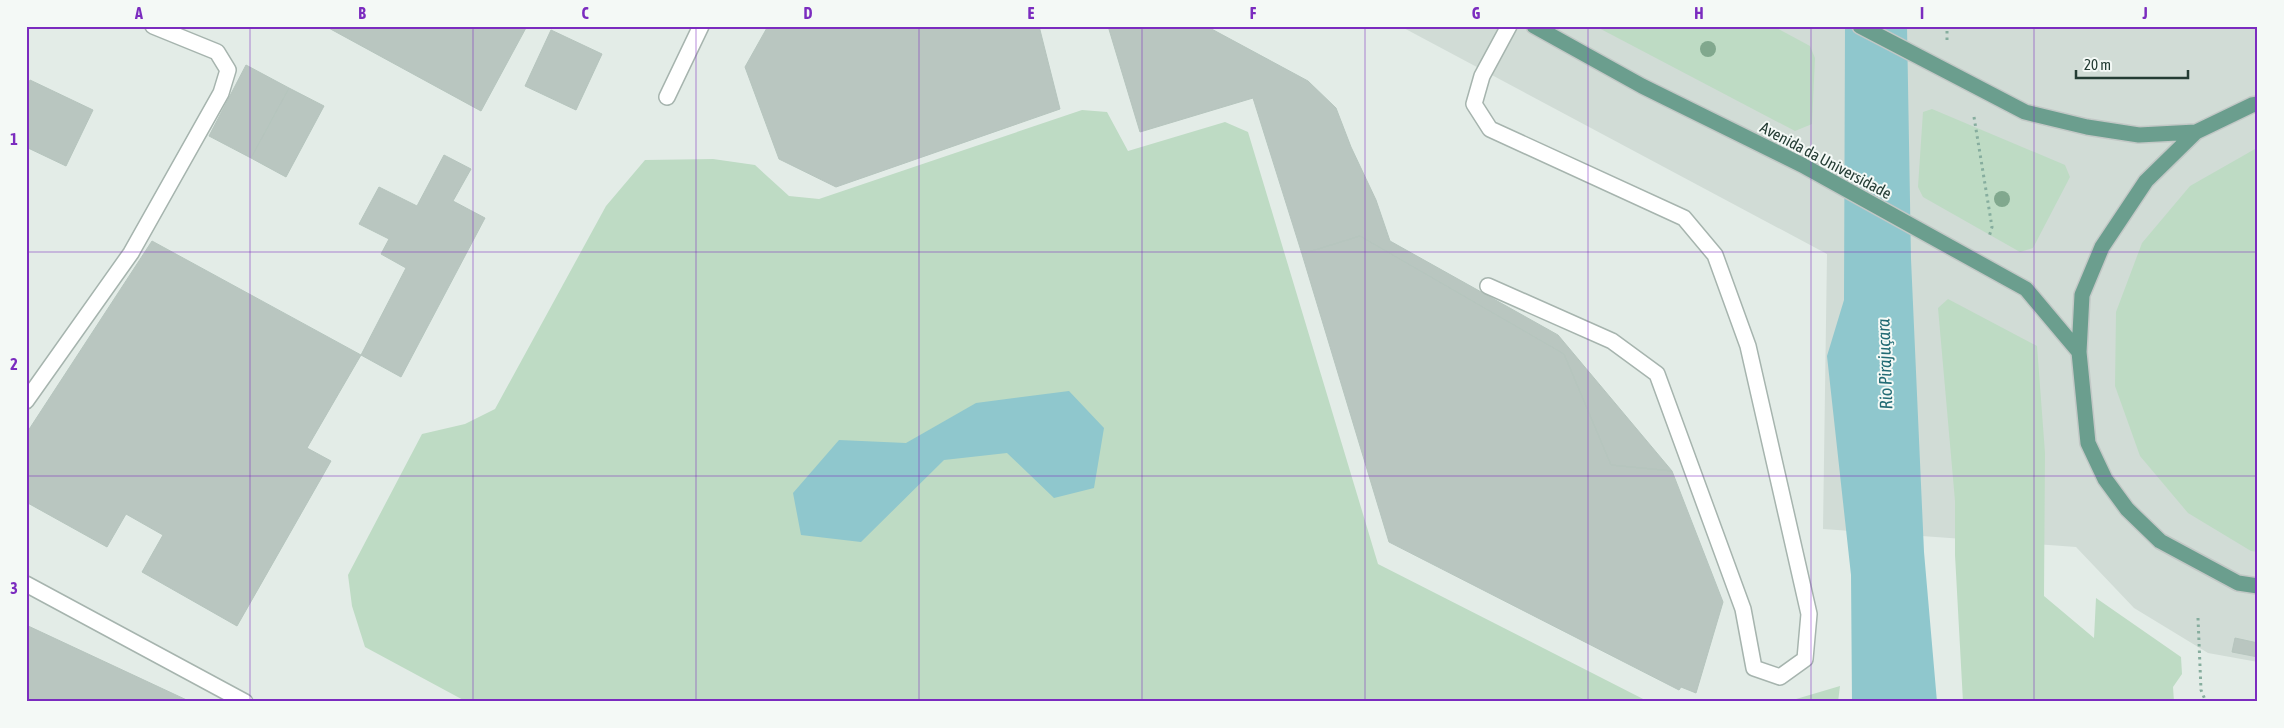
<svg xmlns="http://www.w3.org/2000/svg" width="2284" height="728" font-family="'Asap Condensed',sans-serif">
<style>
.built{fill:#d1dcd6}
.green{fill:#bedbc4}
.water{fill:#8fc7cd}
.building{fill:#b9c6c0;stroke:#b6c5be}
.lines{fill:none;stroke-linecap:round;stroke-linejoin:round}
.minor-casing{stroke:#a6b4ae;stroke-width:18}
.major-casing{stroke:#c2c8c6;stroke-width:18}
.path{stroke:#86ad9e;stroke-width:3;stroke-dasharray:2.5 4;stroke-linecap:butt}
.minor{stroke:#fff;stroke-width:15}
.major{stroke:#6b9e8e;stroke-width:15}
.tree{fill:#81a88e}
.grid{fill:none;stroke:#7b2cbf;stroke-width:1;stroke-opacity:0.55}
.labels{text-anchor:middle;stroke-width:4;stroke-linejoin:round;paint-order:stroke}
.street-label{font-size:16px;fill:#243c34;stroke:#f4f9f6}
.water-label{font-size:18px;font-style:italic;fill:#226b74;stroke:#f4f9f6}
.neatline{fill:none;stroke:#7b2cbf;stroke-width:2}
.grid-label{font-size:16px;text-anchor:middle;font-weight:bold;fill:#7b2cbf}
</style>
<rect width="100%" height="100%" fill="#e3ece7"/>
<!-- built -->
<path class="built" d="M1400,26H2258V662L2208,653L2134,608L2076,547L1823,529L1827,254Z"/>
<!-- green -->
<path class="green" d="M1595,26H1773L1810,46L1815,58L1812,124L1795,131Z
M1932,109L2065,165L2070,177L2033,248L2020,252L1923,197L1918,187L1923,112Z
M1082,110L1107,112L1128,151L1225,122L1248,132L1378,564L1649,702H467L365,647L352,606L348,575L422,434L465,424L495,409L606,206L645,160L713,159L755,165L789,196L819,199Z
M2255,149H2258V552L2251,551L2188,513L2140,456L2115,386L2116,312L2142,243L2190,186Z
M1948,299L2037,346L2045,453L2044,596L2094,638L2096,598L2181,657L2182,674L2173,687L2174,702H1963L1955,555V501L1938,308Z
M1840,686L1838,702H1786Z"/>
<!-- water -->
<path class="water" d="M1845,26H1907L1911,259L1924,552L1937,702H1852L1851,575L1827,356L1844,300Z
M1069,391L1104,428L1094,488L1054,498L1007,453L944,460L861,542L801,535L793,493L839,440L906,443L976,403Z"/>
<!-- building -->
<path class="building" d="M325,26H527L481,111Z
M768,26H1039L1060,109L836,187L779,159L745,67Z
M1108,26H1206L1308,81L1336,108L1351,147L1376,200L1390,241L1558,335L1672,471L1611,465L1564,354L1360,236L1302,254L1253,98L1140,132Z
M551,30L602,54L576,110L525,86Z
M246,65L289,88L251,158L209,136Z
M30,80L93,110L66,166L26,147V89Z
M289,88L324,106L286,177L251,158Z
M444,155L471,169L453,201L485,218L401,377L361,355L406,268L381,254L389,239L359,224L379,187L417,206Z
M1360,236L1564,354L1611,465L1672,471L1723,602L1696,693L1681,687L1679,690L1389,542L1302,254Z
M152,241L361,355L307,448L331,461L237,626L142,572L163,535L126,514L107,547L26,502V434Z
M26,625L191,702H26Z
M2235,638L2258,643V657L2232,652Z"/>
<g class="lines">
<defs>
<path id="minor" d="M667,97L701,26
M1488,286L1612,341L1657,374L1743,609L1754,668L1780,677L1805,659L1809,614L1748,346L1715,255L1684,218L1490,129L1474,104L1482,76L1509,26
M26,401L131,253L221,93L228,70L217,52L153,26
M26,584L245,702"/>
<path id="major" d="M1534,26L1642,86L1802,165L2026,289L2079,352
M1860,26L2025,112L2087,127L2139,135L2196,132
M2258,104L2252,105L2196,132L2146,181L2102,247L2082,295L2079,352L2088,443L2105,479L2127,509L2160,541L2238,583L2258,586"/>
</defs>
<!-- minor casing -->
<use href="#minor" class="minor-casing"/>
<!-- major casing -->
<use href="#major" class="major-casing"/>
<!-- path -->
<path class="path" d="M1947,40V26
M1974,117L1992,227L1989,237
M2198,618L2201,690L2206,702"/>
<!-- minor -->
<use href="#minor" class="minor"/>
<!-- major -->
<use href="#major" class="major"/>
</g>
<!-- trees -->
<g class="tree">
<circle cx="1708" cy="49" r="8"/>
<circle cx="2002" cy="199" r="8"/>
</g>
<!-- grid -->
<path class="grid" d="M250,26V702M473,26V702M696,26V702M919,26V702M1142,26V702M1365,26V702M1588,26V702M1811,26V702M2034,26V702M26,252H2258M26,476H2258"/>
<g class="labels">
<!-- street labels -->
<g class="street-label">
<text transform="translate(1826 160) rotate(28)" y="6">Avenida da Universidade</text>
</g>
<!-- water labels -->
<g class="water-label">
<text transform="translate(1885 364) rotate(-92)" y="6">Rio Pirajuçara</text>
</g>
</g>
<!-- border -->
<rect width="2284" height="728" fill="none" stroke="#f4f9f6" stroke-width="55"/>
<!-- scale -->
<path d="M2076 70v8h112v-8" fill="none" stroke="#243c34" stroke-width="2.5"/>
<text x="2084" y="70" font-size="15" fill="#243c34" stroke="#f4f9f6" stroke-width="4" paint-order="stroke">20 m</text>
<rect x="28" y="28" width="2228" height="672" class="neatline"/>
<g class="grid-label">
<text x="139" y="19">A</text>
<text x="362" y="19">B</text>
<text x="585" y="19">C</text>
<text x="808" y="19">D</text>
<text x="1031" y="19">E</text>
<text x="1253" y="19">F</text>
<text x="1476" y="19">G</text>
<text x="1699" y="19">H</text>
<text x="1922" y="19">I</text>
<text x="2145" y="19">J</text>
<text x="14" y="145">1</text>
<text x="14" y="370">2</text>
<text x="14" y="594">3</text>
</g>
</svg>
